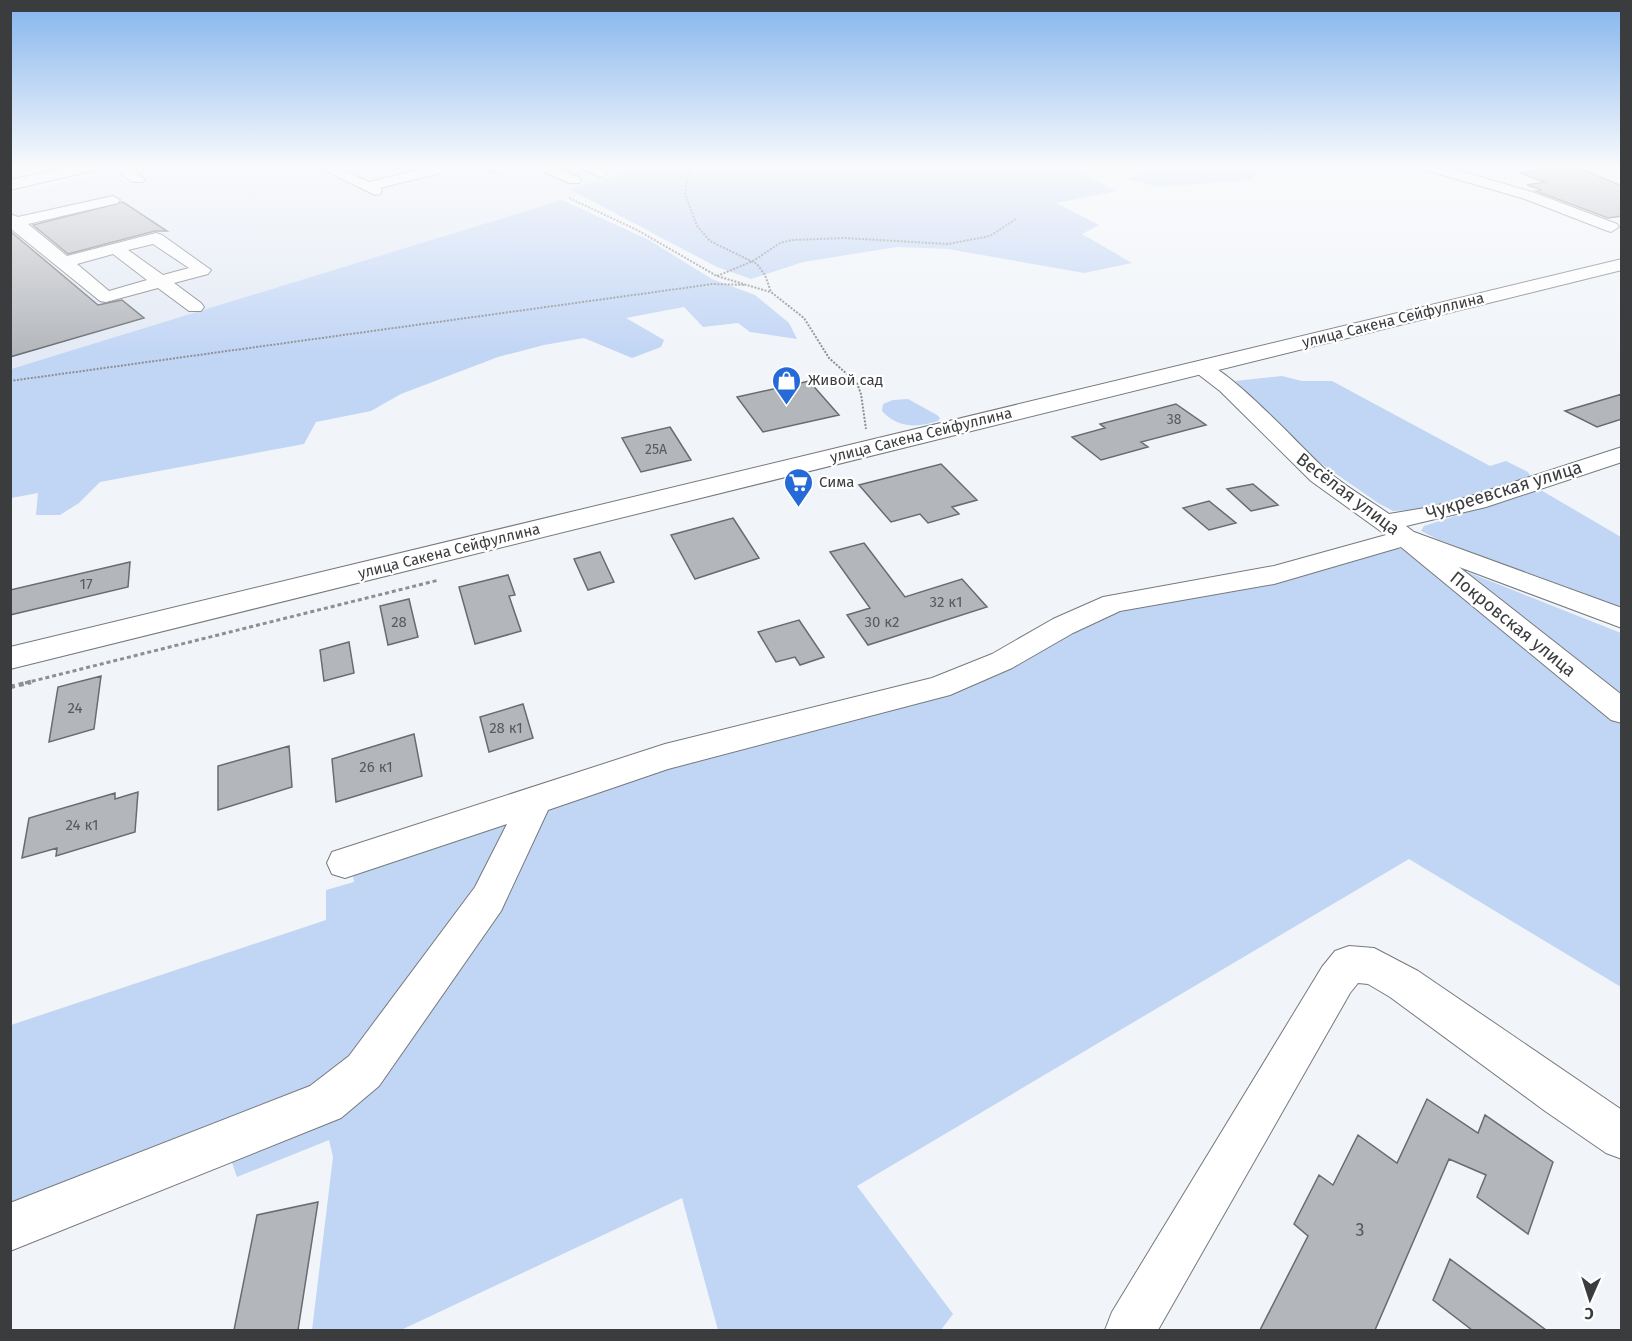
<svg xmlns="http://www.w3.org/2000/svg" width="1632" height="1341" font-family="'Fira Sans',sans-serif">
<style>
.built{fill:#e3eaf5}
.green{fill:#c1d5f5}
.building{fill:#b3b6bb;stroke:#686b6f;stroke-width:1.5}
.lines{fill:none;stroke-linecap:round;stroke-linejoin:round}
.minor-casing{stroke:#76797d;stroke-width:2}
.major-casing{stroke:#76797d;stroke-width:2}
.path-far2{stroke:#8d8f92;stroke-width:2;stroke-dasharray:2 1.5;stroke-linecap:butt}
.path-far1{stroke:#8d8f92;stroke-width:3;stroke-dasharray:4 3;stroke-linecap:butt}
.path{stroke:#8d8f92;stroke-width:4.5;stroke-dasharray:5 4;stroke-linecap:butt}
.minor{fill:#fff;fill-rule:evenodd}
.major{fill:#fff;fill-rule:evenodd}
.labels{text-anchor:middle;stroke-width:4.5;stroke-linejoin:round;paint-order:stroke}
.far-number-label{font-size:14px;fill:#595a5d}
.far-street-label{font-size:15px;fill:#3b3c3e;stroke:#fff}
.far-poi-label{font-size:15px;fill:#3b3c3e;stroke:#fff;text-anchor:start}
.number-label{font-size:15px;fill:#595a5d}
.street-label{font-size:18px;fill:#3b3c3e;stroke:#fff}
.near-number-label{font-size:18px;fill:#595a5d}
</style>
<rect width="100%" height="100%" fill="#f1f5f9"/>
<!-- built -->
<path class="built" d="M140,166H674L11,369L10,194Z"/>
<!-- green -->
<path class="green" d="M617,166H1066L1117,191L1056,203L1099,225L1082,234L1132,263L1084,273L948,249L897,247L803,262L751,279L717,267L569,189L623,174Z
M1197,166H1231L1258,171L1251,180L1158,187L1127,179L1147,171Z
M562,200L649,240L712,279L755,295L789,323L797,339L750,332L738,323L703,327L684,307L626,318L664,340L661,347L632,358L584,338L544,345L498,357L401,394L371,411L316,422L304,444L100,482L79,503L60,515H36L38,493L11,498V369Z
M1282,376L1302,381H1332L1490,466L1506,461L1528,472L1531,477L1458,502L1413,510L1393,511L1378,503L1319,462L1235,381Z
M908,399L937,415L940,418L938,421C917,428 897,428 882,411L883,404L893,400Z
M1539,489L1621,537V609L1437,539L1421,531L1424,526Z
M1386,549H1405L1621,723V987L1409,859L857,1186L953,1314L941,1330H718L682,1198L401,1330H312L333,1157L329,1140L237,1177L222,1134L11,1207V1025L326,920V890L354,882L352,868L979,664L1142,604Z
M1455,567L1621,633V698Z"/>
<!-- building -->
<path class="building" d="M1566,166H1574L1622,186V216L1608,218L1536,191L1542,190L1527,185L1545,182L1520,173Z
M123,202L167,231H155L68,254L33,225Z
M10,231L98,305L122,300L144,318L10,357Z
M809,381L839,415L763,432L737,397Z
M1622,394V419L1597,427L1565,411Z
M1176,404L1206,425L1141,442L1148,447L1101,460L1072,437L1105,428L1100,424Z
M670,427L691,460L641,472L622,438Z
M941,464L977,500L952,507L959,514L928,523L920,514L891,522L859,485Z
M1253,484L1278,505L1251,511L1227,489Z
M1209,501L1236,523L1209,530L1183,508Z
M733,518L759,558L695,579L671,535Z
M864,543L905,597L962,579L987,607L868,645L847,615L870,608L830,552Z
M600,552L614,582L588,590L574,559Z
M130,562L128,587L10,615V590Z
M508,575L515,595L509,596L521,631L475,644L459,587Z
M409,599L418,637L388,645L380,606Z
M799,620L824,657L800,665L795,657L776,662L758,632Z
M349,642L354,673L324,681L320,650Z
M101,676L94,729L49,742L58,687Z
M523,704L533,738L489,752L480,717Z
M414,734L422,776L336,802L332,759Z
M289,746L292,787L218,810V766Z
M138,792L135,832L56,856L57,848L22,858L29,818L115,793V799Z
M1427,1099L1478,1133L1485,1115L1553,1162L1528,1234L1477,1197L1486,1175L1449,1159L1375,1330H1260L1308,1236L1294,1224L1319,1175L1333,1185L1358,1135L1397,1163Z
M318,1202L298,1330H234L257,1215Z
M1450,1259L1546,1330H1472L1433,1300Z"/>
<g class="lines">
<defs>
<path id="minor" d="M110,166H127L145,179L143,182H133Z
M316,166H335L369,182L422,169L419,166H438L442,170L440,173L380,188L382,191L380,194L375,195Z
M483,166H501L505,170L498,174Z
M531,166H551L579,177L581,180L579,183H569Z
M575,166H596L608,173L601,177Z
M1420,166H1443L1535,193L1617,224L1619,227L1611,232L1605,230L1525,199L1422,169Z
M113,196L120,200L118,203L28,224L67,256L156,233L162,235L211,270L208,274L174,283L201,303L204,307L201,311H189L158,288L106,302L100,301L10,228V214L18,217ZM153,244L189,268L163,275L128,250ZM113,254L147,280L109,291L77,264Z
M1201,361C1229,368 1300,446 1325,469C1344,486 1368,499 1389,514L1431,507L1468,497L1622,447V462L1486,507L1406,526L1414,532L1622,608V628L1459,567L1622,695V723L1611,720L1401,547L1274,584L1120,611L1073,633L1012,668L950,695L668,769L548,810L501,911L379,1086L341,1118L10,1251V1203L310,1086L349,1056L475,887L507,824L345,878L332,874L327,863L332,852L665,744L932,678L992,654L1053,619L1103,597L1274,566L1386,535L1311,481L1220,391L1194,371L1191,367L1194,363Z
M1349,946L1374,948L1418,971L1622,1110V1159L1606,1153L1545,1111L1390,997L1368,984L1358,983L1350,993L1158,1330H1105L1112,1312L1322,967L1335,951Z"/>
<path id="major" d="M73,166H102L100,169L10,190V180Z
M1622,259V270L10,669V647Z"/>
</defs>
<!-- minor casing -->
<use href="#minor" class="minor-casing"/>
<!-- major casing -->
<use href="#major" class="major-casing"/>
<!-- path-far2 -->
<path class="path-far2" d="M694,167L688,174L685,194L697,226L710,241L757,264L765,275L771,292L804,318L829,358L857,383L861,394L866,429
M569,198L637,230L717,276L770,292
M717,276L753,261L780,243L792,240L845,238L948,244L990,236L1016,219
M10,381L713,284L746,285"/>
<!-- path-far1 -->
<path class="path-far1" d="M25,683L439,580"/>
<!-- path -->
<path class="path" d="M10,687L31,682"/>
<!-- minor -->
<use href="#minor" class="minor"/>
<!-- major -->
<use href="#major" class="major"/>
</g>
<!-- sky -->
<linearGradient id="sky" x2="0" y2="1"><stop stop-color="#83b4ed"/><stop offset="0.47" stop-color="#f9fafc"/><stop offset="1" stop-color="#f9fafc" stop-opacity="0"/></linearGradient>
<rect width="1632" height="354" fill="url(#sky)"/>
<!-- icons -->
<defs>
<symbol id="shop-pin" viewBox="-11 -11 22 30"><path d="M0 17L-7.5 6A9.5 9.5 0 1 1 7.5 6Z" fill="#256ad6" stroke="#fff"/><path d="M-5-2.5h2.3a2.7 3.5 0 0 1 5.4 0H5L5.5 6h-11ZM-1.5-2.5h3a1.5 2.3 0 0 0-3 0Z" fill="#fff"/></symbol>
<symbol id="supermarket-pin" viewBox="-11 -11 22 30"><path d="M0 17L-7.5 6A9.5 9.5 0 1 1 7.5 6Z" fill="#256ad6" stroke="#fff"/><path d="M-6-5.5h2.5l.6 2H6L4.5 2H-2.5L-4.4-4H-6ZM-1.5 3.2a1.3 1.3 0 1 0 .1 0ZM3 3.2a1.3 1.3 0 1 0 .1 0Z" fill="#fff"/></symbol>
</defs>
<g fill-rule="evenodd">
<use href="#shop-pin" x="770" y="364" width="33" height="45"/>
<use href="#supermarket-pin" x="782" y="466" width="33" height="45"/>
</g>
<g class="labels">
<!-- far-number labels -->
<g class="far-number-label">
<text x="1174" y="424">38</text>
<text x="656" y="454">25А</text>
</g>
<!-- far-street labels -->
<g class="far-street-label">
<text transform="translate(1393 320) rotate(-14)" y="5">улица Сакена Сейфуллина</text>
<text transform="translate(921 435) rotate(-14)" y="5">улица Сакена Сейфуллина</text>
<text transform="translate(449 551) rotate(-14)" y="5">улица Сакена Сейфуллина</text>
</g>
<!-- far-poi labels -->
<g class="far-poi-label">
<text x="808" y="385">Живой сад</text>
<text x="819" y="487">Сима</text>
</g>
<!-- number labels -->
<g class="number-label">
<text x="86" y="589">17</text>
<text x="946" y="607">32 к1</text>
<text x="399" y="627">28</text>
<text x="882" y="627">30 к2</text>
<text x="75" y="713">24</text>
<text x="506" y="733">28 к1</text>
<text x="376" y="772">26 к1</text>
<text x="82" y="830">24 к1</text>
</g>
<!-- street labels -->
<g class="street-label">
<text transform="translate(1504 490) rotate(-17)" y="6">Чукреевская улица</text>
<text transform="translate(1348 494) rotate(37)" y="6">Весёлая улица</text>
<text transform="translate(1513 624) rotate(39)" y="6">Покровская улица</text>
</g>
<!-- near-number labels -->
<g class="near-number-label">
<text x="1360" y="1236">3</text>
</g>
</g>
<!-- border -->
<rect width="1632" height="1341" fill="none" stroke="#3b3c3e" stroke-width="24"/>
<!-- north arrow -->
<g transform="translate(1590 1299) rotate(183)" stroke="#ffffff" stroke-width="4.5" paint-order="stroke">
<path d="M0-4.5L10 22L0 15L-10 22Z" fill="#3b3c3e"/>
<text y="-9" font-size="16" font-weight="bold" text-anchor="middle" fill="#3b3c3e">С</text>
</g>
</svg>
